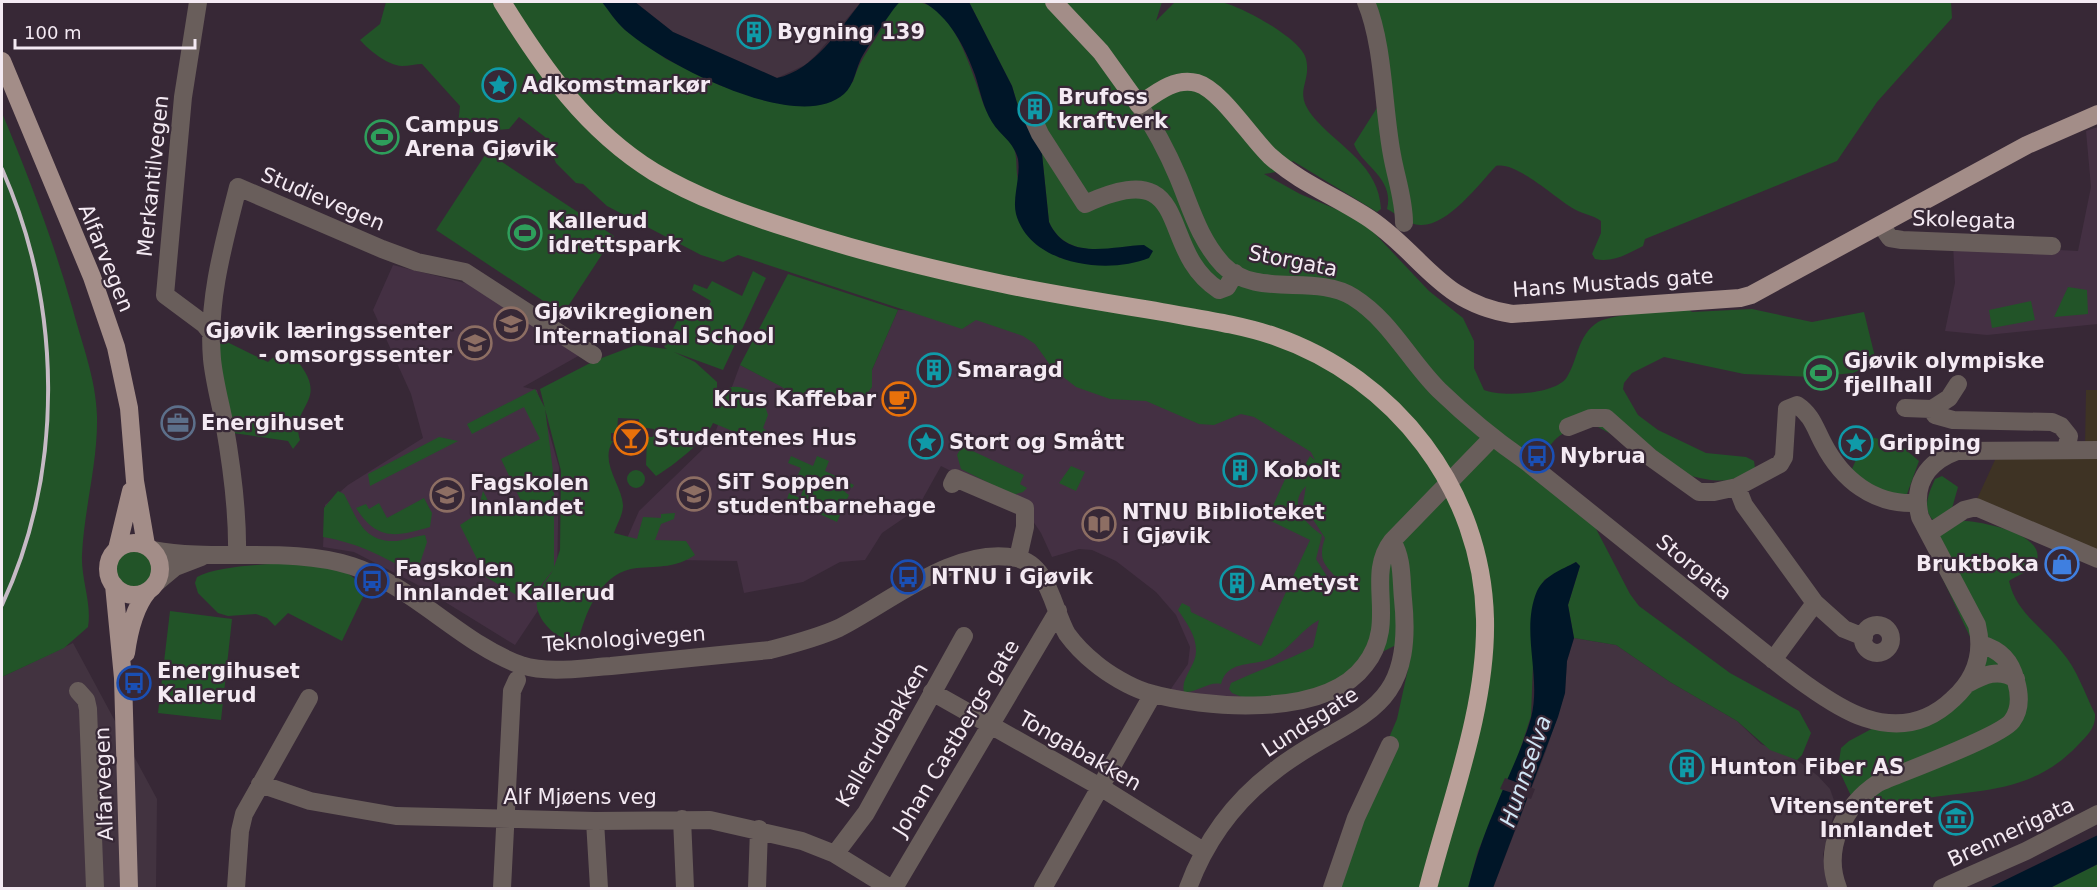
<svg xmlns="http://www.w3.org/2000/svg" width="2100" height="890" font-family="'DejaVu Sans',sans-serif">
<style>
.commercial{fill:#3e3324}
.industrial{fill:#423340}
.built{fill:#443043}
.green{fill:#225428;fill-rule:evenodd}
.water{fill:#001628}
.pier{fill:#372836}
.lines{fill:none;stroke-linecap:round;stroke-linejoin:round}
.minor{stroke:#695e5b;stroke-width:18}
.major{stroke:#a38d88;stroke-width:18}
.highway{stroke:#baa099;stroke-width:18}
.rail{stroke:#c6bac5;stroke-width:4}
.labels{text-anchor:middle;stroke-width:4.5;stroke-linejoin:round;paint-order:stroke}
.poi-label{font-size:21px;font-weight:bold;fill:#f4eaf3;stroke:#372836;text-anchor:start}
.street-label{font-size:21px;fill:#f4eaf3;stroke:#372836}
.water-label{font-size:22px;font-style:italic;fill:#d0e5f5;stroke:#372836}
</style>
<rect width="100%" height="100%" fill="#372836"/>
<!-- commercial -->
<path class="commercial" d="M2086,390H2098V558L1972,510L2000,449H2085Z"/>
<!-- industrial -->
<path class="industrial" d="M635,2H861L816,55L805,65L777,78L673,32Z
M1574,638L1616,645L1670,682L1737,721L1761,744L1797,760L1818,776L1830,789L1836,806L1823,854L1829,888H1493L1546,751L1565,693L1567,661Z
M73,643L157,799L156,888H2V677Z"/>
<!-- built -->
<path class="built" d="M2098,127V324L1987,335L1945,331L1955,283L1953,244L2078,251L2091,187L2086,131Z
M393,265L469,284L580,355L523,387L537,390L559,467L557,582L515,645L416,584L354,552L323,547L325,505L348,485L423,438L411,394L373,310Z
M898,310L982,311L1325,441L1391,518L1319,696H1166L1188,664L1190,647L1176,615L1156,592L1116,561L1092,550L1079,549L1052,557L1041,533L1024,508L941,466L917,509L882,533L865,560L840,562L803,582L744,593L737,561L618,559L639,511L703,449L712,432L715,433L740,365L814,403L819,392L872,387V370Z"/>
<!-- green -->
<path class="green" d="M386,2H602L624,29L666,59L719,85L766,101L853,82C860,59 869,50 880,31C885,22 889,9 897,4C902,0 909,2 914,2C956,2 973,79 986,110C992,124 1006,132 1013,146C1019,159 1014,173 1020,185C1031,210 1046,234 1059,258L1138,245C1106,250 1065,258 1049,222L1042,154L1018,106L1012,86L969,2H1162L1156,21L1175,2C1189,2 1207,0 1221,2C1241,6 1302,39 1306,59C1312,85 1291,91 1315,119C1341,148 1379,166 1381,209L1377,212L1293,161L1276,172L1264,174L1300,194L1362,220L1429,291L1463,318L1474,341V368L1484,390C1500,397 1556,395 1567,377C1579,357 1577,336 1598,322C1613,314 1664,311 1685,307L1692,312L1752,309L1812,322L1864,312L1875,357L1866,367L1853,373L1812,377L1744,374L1664,357L1632,373L1624,383L1623,389L1638,415L1658,430L1706,453L1746,457L1754,461L1755,468C1729,485 1717,482 1687,475L1598,427C1571,425 1544,437 1545,467L1593,523L1630,594L1639,606L1730,673L1799,711L1811,733L1802,755L1797,760L1770,750L1737,721L1670,682L1616,645L1574,638L1568,605L1580,566L1576,562L1544,580L1533,663L1531,716L1515,765L1478,851L1468,888H1325L1397,719L1410,660L1405,651L1394,646L1374,656L1336,688L1252,701L1232,693L1229,689L1231,683C1258,670 1286,661 1313,647L1319,620C1300,630 1288,653 1267,660C1249,666 1227,661 1221,684C1209,681 1197,693 1184,692C1180,678 1197,665 1196,650C1196,635 1186,622 1178,610L1182,603L1190,607L1191,612L1261,646L1310,540L1267,519L1286,477L1291,475L1298,478L1310,456L1315,460L1311,452L1254,417L1241,414L1214,425L1199,424L1146,401L1110,399L1076,387L1053,369L1035,344L1023,336L976,320L962,329L738,255L723,262L701,255L607,206L583,184L576,183L556,163L545,137L519,117L509,129L457,133L460,106L422,64C416,64 409,66 402,66C387,65 370,51 360,40L380,24ZM1306,486L1303,504L1325,538C1315,566 1332,567 1342,587L1328,578L1316,559L1322,535C1305,523 1287,505 1306,486Z
M1369,2H1951L1952,18L1877,102L1837,161L1645,239L1643,246C1627,254 1613,263 1595,259L1592,254L1601,233V221C1593,215 1583,214 1574,209C1555,198 1516,161 1496,166C1479,184 1447,227 1420,225C1409,225 1396,214 1387,209C1395,178 1361,165 1354,144L1380,103Z
M2,113C29,177 54,243 73,310C82,344 96,379 97,416C98,463 84,509 82,555C81,580 92,603 88,627L64,648L2,677Z
M487,152L614,236L563,314L436,230Z
M753,271L766,278L723,370L674,352L695,362L717,382V406L722,392C735,381 749,390 762,397L768,415L763,428L769,433L764,444L713,423C706,440 673,466 656,476L646,465L647,437H653L654,429L639,427V419L618,418L617,433H611V441H613C599,462 622,485 623,505C623,515 617,524 614,533L637,539L643,517L661,518V514L675,513L674,519L661,524L655,540L686,541L695,555C676,568 660,566 637,568C603,571 587,608 579,638C560,646 533,618 537,599C539,588 548,579 553,570L528,602L486,577L460,525L477,514L483,491L496,516L522,503L501,459L540,439L524,407L472,434L467,424L535,389L545,408L554,479V567L560,550L561,471L540,389L594,361L636,345L667,349L664,347L681,313L702,320L711,301L692,290L694,284L707,289L712,281L742,296Z
M788,274L898,310L872,370V387L857,408L820,392L814,404L740,365Z
M2068,287L2087,290L2088,314L2054,317Z
M2031,301L2035,320L1992,328L1989,310Z
M220,326L226,328L221,339L268,362L277,354H291C336,402 288,403 300,440L293,449L288,441L233,433L213,332Z
M439,437L458,441L370,486L368,474Z
M1870,437L1898,443L1919,461L1907,494C1885,499 1866,484 1852,469L1864,441Z
M962,446L1024,475L1020,484L1027,488L1023,492L1013,495L961,469L957,455Z
M791,456L813,466L817,456L829,461L825,471L854,485L852,488L848,486L845,492L849,495L837,522L787,499L789,493L800,498L807,480L798,475L801,468L788,463Z
M1071,466L1085,472L1076,491L1059,483Z
M627 479a9 9 0 1 1 18 0a9 9 0 1 1-18 0Z
M1942,476L1958,487L1951,512L1934,521C1921,509 1929,493 1935,479Z
M338,491L344,494C357,518 363,543 397,541C406,540 416,536 425,535L427,542L416,575C382,556 361,544 323,537L324,508Z
M424,498L432,513L430,527C396,537 377,541 356,508L366,504L369,509L379,503L387,518Z
M1963,521C1980,521 2049,534 2036,563C2032,571 2016,576 2009,581C2016,613 2043,627 2062,652C2077,669 2085,694 2095,714C2096,728 2087,736 2078,745C2029,797 1973,788 1911,801C1896,804 1881,812 1866,811L1852,798L1838,768L1841,748L1849,741L1877,726L1944,703L1972,663L1971,639L1933,558L1936,538Z
M116 568a19 19 0 1 1 38 0a19 19 0 1 1-38 0Z
M295,562C328,563 345,564 366,591L342,641L288,613L275,626L267,618L256,614L228,616L218,613L198,593L195,583L197,577C219,565 268,565 295,562Z
M170,611L232,619L221,720L158,713Z
M2098,864V888H2050Z"/>
<!-- water -->
<path class="water" d="M602,2H635L673,32L777,78C814,70 839,30 861,2H900C895,5 863,53 860,61C855,72 854,85 844,94C798,135 664,64 625,30C616,22 609,11 602,2Z
M923,2H969L1012,86L1018,106L1042,154L1049,222C1067,262 1111,246 1144,245L1153,251L1149,258C1107,275 1030,265 1016,214C1012,197 1021,177 1018,159C1014,142 1000,135 992,122C983,108 980,90 975,75C965,47 949,16 923,2Z
M1576,562L1580,566L1568,605L1574,638L1567,661L1565,693L1558,717L1493,888H1468C1475,862 1483,836 1494,811C1506,780 1522,750 1531,718C1542,676 1520,631 1537,591C1545,575 1561,570 1576,562Z
M2098,835V864L2050,888H1989Z"/>
<!-- pier -->
<path class="pier" d="M1505,778L1535,789L1531,799L1500,789Z"/>
<g class="lines">
<!-- minor -->
<path class="minor" d="M198,2L183,97L165,295L204,324L212,334
M1366,2C1384,45 1383,108 1392,155C1396,178 1404,199 1404,223
M1139,105C1154,127 1167,151 1178,177C1191,208 1199,239 1223,265C1256,299 1315,273 1353,297C1391,321 1408,359 1439,390C1466,416 1496,441 1527,462C1595,516 1662,571 1730,625C1764,652 1825,705 1865,718C1898,729 1928,723 1953,699C1975,679 1984,654 1977,625L1920,517C1912,484 1927,462 1957,451L2098,450
M1030,112L1040,134L1085,204C1197,153 1155,250 1219,290L1227,287L1235,273
M1881,225L1890,238L1902,240L2052,246
M1958,384L1949,398L1932,409L1935,415L1953,420L2052,422L2061,426L2069,436L2066,450
M1905,408L1932,409
M1568,427L1591,418H1606L1650,457L1699,492H1714L1737,487L1780,464L1784,457L1787,409L1797,405C1812,415 1815,428 1823,443C1842,480 1874,505 1916,503
M952,484L955,478L1025,508V527L1018,558
M1737,487L1744,505L1815,603L1773,660
M1929,533L1964,510L1976,507L2098,559
M153,550C217,562 290,546 352,566C412,585 463,645 521,665C550,674 581,668 611,666C664,661 717,655 770,650C793,644 817,638 839,628C889,603 956,545 1016,558C1049,564 1053,610 1067,634C1075,645 1085,655 1095,663C1108,674 1130,687 1146,692C1204,709 1325,719 1365,665C1399,622 1364,577 1392,541
M237,555C238,510 232,467 224,422C220,402 214,380 212,359C207,301 224,242 238,187L382,249L417,262L465,272L593,355
M157,582L175,567L201,557
M1815,603L1844,629L1864,637
M1863 639a14 14 0 1 1 28 0a14 14 0 1 1-28 0Z
M1967,684C1984,675 1998,668 2016,679
M78,691L86,700L88,709L95,888
M932,692L1102,788L1203,851
M260,784L310,801L396,816L595,821L710,820L802,841L835,854L890,888
M682,819L685,888
M595,821L599,888
M835,854L866,813L964,636
M236,888L240,831L244,814L309,698
M502,888L512,691L517,680
M757,888L759,829
M894,888L1058,611
M1043,888L1153,694
M1188,888C1205,842 1234,802 1273,772C1348,712 1416,722 1403,599C1401,579 1403,559 1392,541L1493,437
M1332,888L1356,818L1390,745
M1838,888C1822,848 1845,805 1878,783C1903,772 2000,737 2012,721C2021,709 2020,695 2016,681C2011,661 2001,650 1980,644
M1942,888L2026,851L2098,814"/>
<!-- major -->
<path class="major" d="M1054,2L1101,52L1139,105C1156,93 1175,77 1197,83C1221,90 1250,137 1270,156C1300,183 1337,197 1370,219C1423,255 1440,303 1512,314L1740,298L1751,295L2027,145L2098,114
M2,61L92,277L116,347L129,408L135,481L146,545
M108 569a26 26 0 1 1 52 0a26 26 0 1 1-52 0Z
M117,549L131,491
M114,585L123,678L129,888
M126,653C129,631 134,608 148,591"/>
<!-- highway -->
<path class="highway" d="M502,2C543,68 586,130 654,172C696,197 741,213 788,228C858,251 931,269 1003,284C1056,295 1109,303 1162,312C1200,319 1238,324 1274,336C1396,378 1482,490 1485,619C1487,708 1450,802 1428,888"/>
<!-- rail -->
<path class="rail" d="M2,169C62,305 65,469 2,605"/>
</g>
<!-- icons -->
<defs>
<symbol id="building-ring" viewBox="-11 -11 22 22"><circle r="9.5" fill="#372836" stroke="#0f9aa8" stroke-width="1.5"/><path d="M-4-6H4V6H1V3H-1V6H-4ZM-2.5-4.3h1.7v1.8h-1.7ZM.8-4.3h1.7v1.8H.8ZM-2.5-1h1.7V.8h-1.7ZM.8-1h1.7V.8H.8Z" fill="#0f9aa8"/></symbol>
<symbol id="sight-ring" viewBox="-11 -11 22 22"><circle r="9.5" fill="#372836" stroke="#0f9aa8" stroke-width="1.5"/><path d="M0-6L1.8-2.2L6-1.7L2.9 1.2L3.7 5.4L0 3.3L-3.7 5.4L-2.9 1.2L-6-1.7L-1.8-2.2Z" fill="#0f9aa8"/></symbol>
<symbol id="stadium-ring" viewBox="-11 -11 22 22"><circle r="9.5" fill="#372836" stroke="#2e9e5b" stroke-width="1.5"/><path d="M0-5a6.5 5 0 1 0 0 10a6.5 5 0 1 0 0-10ZM-3.5-1.8h7v3.6h-7Z" fill="#2e9e5b"/></symbol>
<symbol id="school-ring" viewBox="-11 -11 22 22"><circle r="9.5" fill="#372836" stroke="#8d6e63" stroke-width="1.5"/><path d="M0-5L7-2L0 1L-7-2ZM-4 1L0 2.5L4 1V4Q0 6-4 4Z" fill="#8d6e63"/></symbol>
<symbol id="cafe-ring" viewBox="-11 -11 22 22"><circle r="9.5" fill="#372836" stroke="#e8710a" stroke-width="1.5"/><path d="M-5.5-4.5H6V0H3Q3 3.5 0 3.5H-2.5Q-5.5 3.5-5.5 0ZM3-3.2v2h1.7v-2ZM-6 4.5H4V6H-6Z" fill="#e8710a"/></symbol>
<symbol id="office-ring" viewBox="-11 -11 22 22"><circle r="9.5" fill="#372836" stroke="#5c6f8a" stroke-width="1.5"/><path d="M-6-3h4V-5.5h4V-3h4V5H-6ZM-1-4.5V-3h2v-1.5ZM-6 0V1H6V0Z" fill="#5c6f8a"/></symbol>
<symbol id="bar-ring" viewBox="-11 -11 22 22"><circle r="9.5" fill="#372836" stroke="#e8710a" stroke-width="1.5"/><path d="M-6-5H6L.8 .8V4.5H3.5V6h-7V4.5H-.8V.8Z" fill="#e8710a"/></symbol>
<symbol id="bus-ring" viewBox="-11 -11 22 22"><circle r="9.5" fill="#372836" stroke="#1a4fb4" stroke-width="1.5"/><path d="M-5-6H5V4H4V6H2V4H-2V6H-4V4H-5ZM-3.5-4V0h7V-4ZM-3.5 1.2v1.5H-2V1.2ZM2 1.2v1.5H3.5V1.2Z" fill="#1a4fb4"/></symbol>
<symbol id="university-ring" viewBox="-11 -11 22 22"><circle r="9.5" fill="#372836" stroke="#8d6e63" stroke-width="1.5"/><path d="M0-5L7-2L0 1L-7-2ZM-4 1L0 2.5L4 1V4Q0 6-4 4Z" fill="#8d6e63"/></symbol>
<symbol id="library-ring" viewBox="-11 -11 22 22"><circle r="9.5" fill="#372836" stroke="#8d6e63" stroke-width="1.5"/><path d="M-6-4Q-3-5.5-.7-3.5V5Q-3 3-6 4ZM6-4Q3-5.5 .7-3.5V5Q3 3 6 4Z" fill="#8d6e63"/></symbol>
<symbol id="shop-ring" viewBox="-11 -11 22 22"><circle r="9.5" fill="#372836" stroke="#3f7fe0" stroke-width="1.5"/><path d="M-5-2.5h2.3a2.7 3.5 0 0 1 5.4 0H5L5.5 6h-11ZM-1.5-2.5h3a1.5 2.3 0 0 0-3 0Z" fill="#3f7fe0"/></symbol>
<symbol id="museum-ring" viewBox="-11 -11 22 22"><circle r="9.5" fill="#372836" stroke="#0f9aa8" stroke-width="1.5"/><path d="M0-6L6-3V-2H-6V-3ZM-5-1h2V3h-2ZM-1-1h2V3h-2ZM3-1h2V3H3ZM-6 4H6V6H-6Z" fill="#0f9aa8"/></symbol>
</defs>
<g fill-rule="evenodd">
<use href="#building-ring" x="735" y="13" width="38" height="38"/>
<use href="#sight-ring" x="480" y="66" width="38" height="38"/>
<use href="#building-ring" x="1016" y="90" width="38" height="38"/>
<use href="#stadium-ring" x="363" y="118" width="38" height="38"/>
<use href="#stadium-ring" x="506" y="214" width="38" height="38"/>
<use href="#school-ring" x="492" y="305" width="38" height="38"/>
<use href="#school-ring" x="456" y="324" width="38" height="38"/>
<use href="#building-ring" x="915" y="351" width="38" height="38"/>
<use href="#stadium-ring" x="1802" y="354" width="38" height="38"/>
<use href="#cafe-ring" x="880" y="380" width="38" height="38"/>
<use href="#office-ring" x="159" y="404" width="38" height="38"/>
<use href="#bar-ring" x="612" y="419" width="38" height="38"/>
<use href="#sight-ring" x="907" y="423" width="38" height="38"/>
<use href="#sight-ring" x="1837" y="424" width="38" height="38"/>
<use href="#bus-ring" x="1518" y="437" width="38" height="38"/>
<use href="#building-ring" x="1221" y="451" width="38" height="38"/>
<use href="#school-ring" x="675" y="475" width="38" height="38"/>
<use href="#university-ring" x="428" y="476" width="38" height="38"/>
<use href="#library-ring" x="1080" y="505" width="38" height="38"/>
<use href="#shop-ring" x="2043" y="545" width="38" height="38"/>
<use href="#bus-ring" x="889" y="558" width="38" height="38"/>
<use href="#bus-ring" x="353" y="562" width="38" height="38"/>
<use href="#building-ring" x="1218" y="564" width="38" height="38"/>
<use href="#bus-ring" x="115" y="664" width="38" height="38"/>
<use href="#building-ring" x="1668" y="748" width="38" height="38"/>
<use href="#museum-ring" x="1937" y="799" width="38" height="38"/>
</g>
<g class="labels">
<!-- poi labels -->
<g class="poi-label">
<text x="777" y="39">Bygning 139</text>
<text x="522" y="92">Adkomstmarkør</text>
<text x="1058" y="104">Brufoss<tspan x="1058" dy="24">kraftverk</tspan></text>
<text x="405" y="132">Campus<tspan x="405" dy="24">Arena Gjøvik</tspan></text>
<text x="548" y="228">Kallerud<tspan x="548" dy="24">idrettspark</tspan></text>
<text x="534" y="319">Gjøvikregionen<tspan x="534" dy="24">International School</tspan></text>
<text x="452" y="338" text-anchor="end">Gjøvik læringssenter<tspan x="452" dy="24">- omsorgssenter</tspan></text>
<text x="1844" y="368">Gjøvik olympiske<tspan x="1844" dy="24">fjellhall</tspan></text>
<text x="957" y="377">Smaragd</text>
<text x="876" y="406" text-anchor="end">Krus Kaffebar</text>
<text x="201" y="430">Energihuset</text>
<text x="654" y="445">Studentenes Hus</text>
<text x="949" y="449">Stort og Smått</text>
<text x="1879" y="450">Gripping</text>
<text x="1560" y="463">Nybrua</text>
<text x="1263" y="477">Kobolt</text>
<text x="717" y="489">SiT Soppen<tspan x="717" dy="24">studentbarnehage</tspan></text>
<text x="470" y="490">Fagskolen<tspan x="470" dy="24">Innlandet</tspan></text>
<text x="1122" y="519">NTNU Biblioteket<tspan x="1122" dy="24">i Gjøvik</tspan></text>
<text x="2039" y="571" text-anchor="end">Bruktboka</text>
<text x="395" y="576">Fagskolen<tspan x="395" dy="24">Innlandet Kallerud</tspan></text>
<text x="931" y="584">NTNU i Gjøvik</text>
<text x="1260" y="590">Ametyst</text>
<text x="157" y="678">Energihuset<tspan x="157" dy="24">Kallerud</tspan></text>
<text x="1710" y="774">Hunton Fiber AS</text>
<text x="1933" y="813" text-anchor="end">Vitensenteret<tspan x="1933" dy="24">Innlandet</tspan></text>
</g>
<!-- street labels -->
<g class="street-label">
<text transform="translate(153 176) rotate(-84)" y="7">Merkantilvegen</text>
<text transform="translate(323 199) rotate(23)" y="7">Studievegen</text>
<text transform="translate(1964 220) rotate(2)" y="7">Skolegata</text>
<text transform="translate(106 258) rotate(68)" y="7">Alfarvegen</text>
<text transform="translate(1293 261) rotate(11)" y="7">Storgata</text>
<text transform="translate(1613 283) rotate(-4)" y="7">Hans Mustads gate</text>
<text transform="translate(1694 567) rotate(39)" y="7">Storgata</text>
<text transform="translate(624 639) rotate(-4)" y="7">Teknologivegen</text>
<text transform="translate(1310 722) rotate(-33)" y="7">Lundsgate</text>
<text transform="translate(882 735) rotate(-60)" y="7">Kallerudbakken</text>
<text transform="translate(956 738) rotate(-59)" y="7">Johan Castbergs gate</text>
<text transform="translate(1080 751) rotate(30)" y="7">Tongabakken</text>
<text transform="translate(104 784) rotate(-92)" y="7">Alfarvegen</text>
<text x="580" y="804">Alf Mjøens veg</text>
<text transform="translate(2011 832) rotate(-25)" y="7">Brennerigata</text>
</g>
<!-- water labels -->
<g class="water-label">
<text transform="translate(1525 771) rotate(-71)" y="8">Hunnselva</text>
</g>
</g>
<!-- border -->
<rect width="2100" height="890" fill="none" stroke="#f4eaf3" stroke-width="6"/>
<!-- scale -->
<path d="M15 39v9h180v-9" fill="none" stroke="#f4eaf3" stroke-width="3"/>
<text x="24" y="39" font-size="18" fill="#f4eaf3" stroke="#372836" stroke-width="4.5" paint-order="stroke">100 m</text>
</svg>
